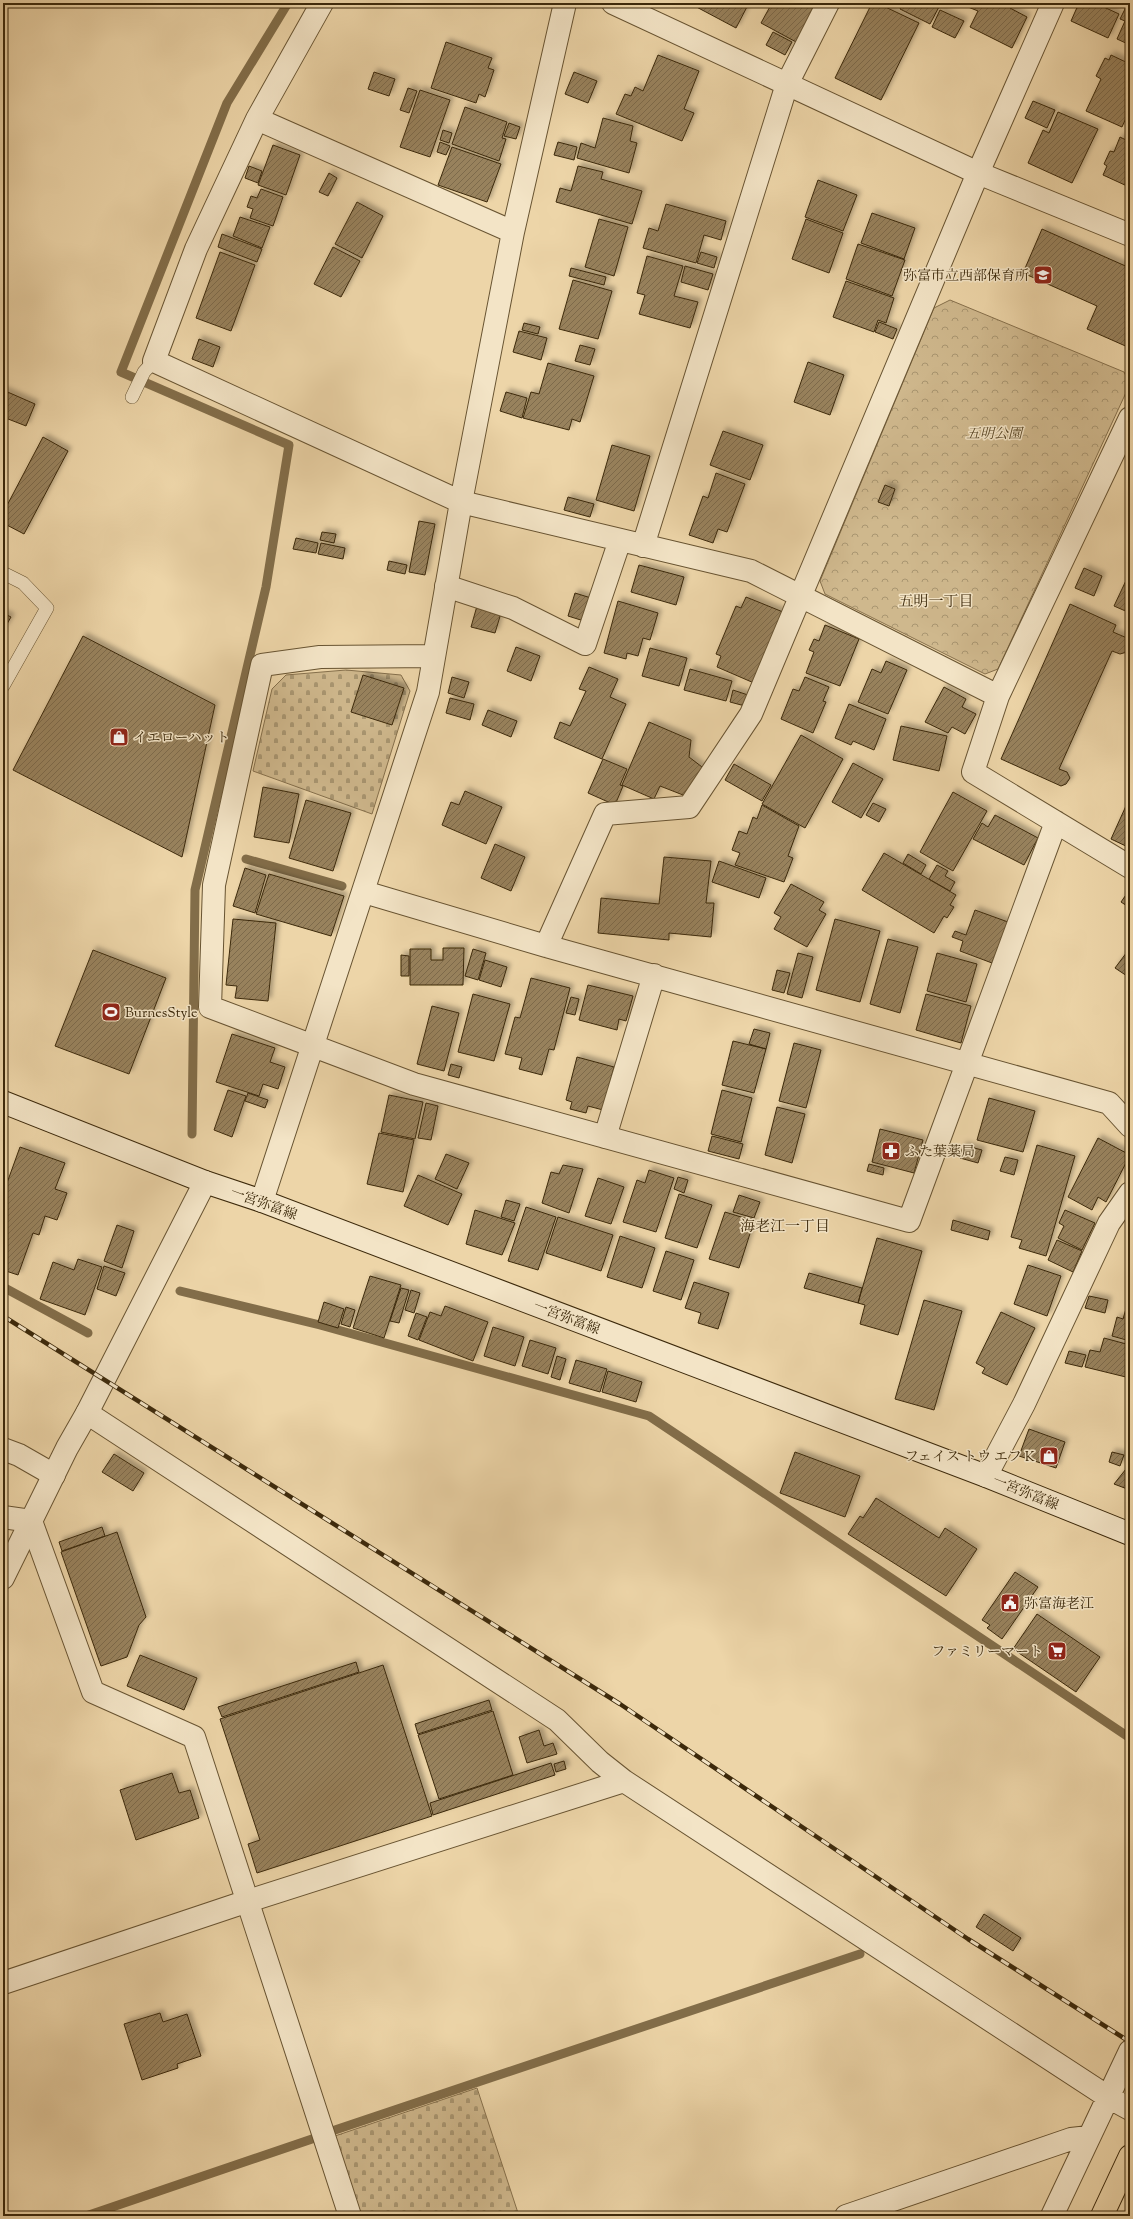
<svg xmlns="http://www.w3.org/2000/svg" width="1133" height="2219" font-family="'Sorts Mill Goudy','Noto Serif JP',serif">
<style>
.cemetery{fill:url(#cemetery-stones);stroke:#86704c}
.park{fill:url(#park-crowns);stroke:#86704c}
.lines{fill:none;stroke-linecap:round;stroke-linejoin:round}
.stream{stroke:#826d49;stroke-width:9}
.building{fill:url(#building-hatch);stroke:#3c290b;filter:url(#shadow)}
.service-casing{stroke:#685432;stroke-width:14}
.minor-casing{stroke:#685432;stroke-width:24}
.tertiary-casing{stroke:#685432;stroke-width:24}
.secondary-casing{stroke:#3c290b;stroke-width:24}
.motorway-casing{stroke:#3c290b;stroke-width:24}
.service{stroke:#f3e4c6;stroke-width:13}
.minor{stroke:#f3e4c6;stroke-width:22}
.tertiary{stroke:#f3e4c6;stroke-width:22}
.secondary{stroke:#f3e4c6;stroke-width:22}
.motorway{stroke:#edd5a8;stroke-width:22}
.rail-casing{stroke:#3c290b;stroke-width:4.5}
.rail{stroke:#f3e4c6;stroke-width:3;stroke-dasharray:9;stroke-linecap:butt}
.labels{text-anchor:middle;stroke-width:3;stroke-linejoin:round;paint-order:stroke}
.poi-label{font-size:14px;fill:#3c290b;stroke:#f3e4c6;text-anchor:start}
.park-label{font-size:14px;font-style:italic;fill:#594625;stroke:#f3e4c6}
.street-label{font-size:14px;fill:#3c290b;stroke:#f3e4c6}
.neighbourhood-label{font-size:15px;fill:#3c290b;stroke:#f3e4c6}
</style>
<defs>
<pattern id="cemetery-stones" width="16" height="16" patternUnits="userSpaceOnUse"><rect width="16" height="16" fill="#cfb88d"/><path d="M2 7V4a2 2 0 0 1 4 0v3zM10 15v-3a2 2 0 0 1 4 0v3z" fill="#a99671"/></pattern>
<pattern id="park-crowns" width="20" height="18" patternUnits="userSpaceOnUse"><rect width="20" height="18" fill="#cfb88d"/><path d="M2 6a3 3 0 1 1 6 0M12 15a3 3 0 1 1 6 0" fill="none" stroke="#a99671"/></pattern>
<pattern id="building-hatch" width="6" height="6" patternUnits="userSpaceOnUse"><rect width="6" height="6" fill="#98825d"/><path d="M-1 1l2-2M0 6l6-6M5 7l2-2" fill="none" stroke="#7d6a4b"/></pattern>
<filter id="shadow"><feDropShadow dx="3.5" dy="-3.5" stdDeviation="2" flood-color="#0004"/></filter>
</defs>
<rect width="100%" height="100%" fill="#edd5a8"/>
<filter id="stains"><feTurbulence type="fractalNoise" baseFrequency=".005" numOctaves="4"/><feColorMatrix values="0 0 0 0 .2 0 0 0 0 .09 0 0 0 0 .02 0 0 0 .5 -.17"/></filter>
<radialGradient id="worn" r=".72"><stop offset=".6" stop-color="#630" stop-opacity="0"/><stop offset="1" stop-color="#630" stop-opacity=".3"/></radialGradient>
<!-- cemetery -->
<path class="cemetery" d="M346,670L401,675L410,691L372,814L253,771L272,689L286,675Z
M477,2088L519,2216H357L332,2137Z"/>
<!-- park -->
<path class="park" d="M950,300L1124,372L1130,384L998,669L985,674L825,594L820,581L934,308Z"/>
<g class="lines">
<!-- stream -->
<path class="stream" d="M246,859L342,886
M192,1134L195,890L266,587L289,445L121,372L227,103L288,3
M3,1287L88,1333
M180,1291L320,1325L649,1416L1130,1738
M335,2130L860,1954
M86,2216L312,2139"/>
</g>
<!-- building -->
<path class="building" d="M689,3H749L736,28Z
M772,3H818L798,43L761,23Z
M872,3H877L919,23L881,100L835,78Z
M903,3H941L930,24L900,9Z
M964,3H1013L1010,8L1027,17L1012,48L970,27L978,11L963,5Z
M1079,3H1095L1119,14L1108,38L1071,21Z
M1128,3H1130V45L1117,39L1125,21L1120,19Z
M940,10L964,21L955,38L932,27Z
M773,32L792,42L785,55L766,45Z
M446,42L492,58L488,68L494,70L485,97L479,94L476,103L431,88Z
M658,55L699,71L684,109L694,113L682,141L616,114L625,94L631,96L635,87L643,91Z
M1111,55L1130,64V109L1122,127L1086,111L1101,79L1096,76L1105,58L1109,60Z
M374,72L395,79L389,96L368,89Z
M574,72L597,81L588,103L565,94Z
M408,88L417,91L409,113L400,110Z
M420,90L450,100L430,157L400,147Z
M1033,101L1055,110L1047,128L1025,118Z
M465,107L507,122L502,138L506,139L499,161L452,144Z
M1058,112L1098,129L1072,183L1028,163L1043,130L1049,133Z
M603,118L633,126L630,141L637,143L629,173L577,158L581,143L595,148Z
M509,123L520,127L516,139L504,136Z
M443,130L452,133L449,143L440,140Z
M1120,137L1130,142V180L1127,186L1103,175L1107,166L1104,164L1110,151L1114,152Z
M440,142L450,146L446,155L437,152Z
M558,142L577,147L574,160L554,155Z
M273,145L300,155L286,195L258,185Z
M452,147L501,164L487,202L438,185Z
M249,166L262,171L258,183L245,178Z
M578,166L603,172L601,179L642,191L632,224L556,202L560,188L571,191Z
M329,173L337,178L328,196L319,192Z
M818,180L857,195L843,231L805,217Z
M261,189L283,197L273,226L250,218L253,209L247,207L251,196L257,198Z
M357,202L383,216L362,258L335,244Z
M666,204L726,221L721,240L704,235L696,263L643,248L649,228L658,231Z
M872,213L915,228L904,259L861,243Z
M240,217L270,227L262,248L233,236Z
M599,219L628,227L614,276L585,267Z
M806,219L843,233L829,273L792,259Z
M1042,229L1130,268V348L1087,329L1097,306L1023,273Z
M222,234L262,249L257,262L218,247Z
M858,244L905,260L892,296L846,279Z
M333,247L360,261L341,297L314,284Z
M220,252L255,265L231,331L196,318Z
M701,252L717,257L714,268L697,263Z
M647,256L683,266L674,296L698,302L690,328L639,314L645,295L637,293Z
M685,266L713,274L708,290L681,282Z
M571,268L606,277L604,285L569,276Z
M573,280L612,291L598,339L559,329Z
M846,281L894,298L886,323L878,320L874,332L833,317Z
M879,322L897,329L893,339L875,332Z
M524,323L540,327L538,334L522,330Z
M519,331L547,338L541,360L513,352Z
M199,339L220,347L213,367L192,359Z
M580,345L595,349L590,365L575,361Z
M808,362L844,375L830,415L794,402Z
M548,363L594,376L580,422L572,419L569,430L523,418L531,392L539,394Z
M3,390L35,404L26,426L3,417Z
M506,392L527,398L522,418L500,411Z
M723,431L763,445L750,480L710,465Z
M43,437L68,451L24,534L3,523V513Z
M612,445L650,456L634,511L596,500Z
M716,473L745,484L727,532L718,529L713,543L689,535L703,496L708,498Z
M885,485L895,489L889,506L878,502Z
M568,497L594,504L590,517L564,510Z
M419,521L435,524L425,575L409,572Z
M322,532L336,534L334,543L320,540Z
M296,538L318,543L316,553L293,549Z
M321,543L345,548L343,559L318,554Z
M389,561L407,565L405,574L387,570Z
M639,565L684,577L676,605L631,592Z
M1084,568L1102,576L1094,596L1075,588Z
M1130,572V613L1114,606Z
M575,593L591,598L584,621L568,616Z
M746,597L783,612L754,683L717,667L721,656L716,654L736,606L741,608Z
M618,601L658,613L650,640L643,638L638,656L627,653L626,659L604,653Z
M1070,604L1116,625L1113,632L1127,638L1129,645L1127,652L1120,654L1112,651L1059,769L1067,772L1070,778L1066,784L1061,786L1001,759Z
M477,606L501,613L495,633L471,627Z
M3,613L11,617L4,629H3Z
M825,625L859,639L840,686L806,673L814,652L809,650L814,639L819,641Z
M83,636L215,705L182,857L13,770Z
M516,647L540,656L531,681L507,671Z
M650,648L687,658L679,686L642,676Z
M886,661L907,670L888,714L858,702L872,669L881,673Z
M589,667L618,679L610,697L626,704L602,759L554,738L560,722L570,726L586,691L579,689Z
M690,669L732,681L726,701L684,690Z
M363,675L404,688L392,725L351,712Z
M452,677L469,682L464,698L448,693Z
M805,677L829,687L823,701L826,702L813,733L781,719L793,689L799,691Z
M944,687L966,699L962,707L976,714L965,734L952,727L948,733L925,722Z
M733,690L748,695L745,706L730,702Z
M450,698L474,704L470,720L446,713Z
M849,704L886,719L874,750L853,741L851,745L835,738Z
M488,710L517,721L511,737L482,725Z
M649,722L691,740L689,757L706,770L693,792L683,795L660,786L654,799L622,785Z
M901,726L947,736L939,771L893,760Z
M801,735L843,759L805,828L762,804Z
M603,759L627,769L620,785L623,786L615,805L588,793Z
M853,763L883,779L861,818L832,802Z
M734,764L771,785L762,801L725,780Z
M263,787L299,794L289,843L254,837Z
M465,791L502,807L486,844L442,825L451,802L459,805Z
M953,792L987,811L953,871L920,852Z
M1130,797V848L1111,839Z
M306,800L351,813L333,871L289,858Z
M873,803L886,809L879,822L866,815Z
M762,805L799,826L788,856L793,858L784,882L735,865L740,853L732,850L739,831L747,834L753,817L757,819Z
M995,815L1038,838L1024,865L973,839L982,823L988,827Z
M495,844L525,857L511,891L481,878Z
M884,853L956,895L950,905L954,907L947,918L944,916L934,933L862,890Z
M908,854L926,865L921,874L903,863Z
M664,857L711,861L706,903H714L711,937L669,933V940L598,933L601,898L659,904Z
M719,861L766,878L759,898L712,882Z
M937,865L948,871L945,876L955,882L950,891L929,879Z
M245,868L266,875L255,913L233,906Z
M269,874L344,896L331,936L256,914Z
M791,884L824,902L819,910L826,914L807,947L774,929L781,917L774,913Z
M1130,889V908L1121,902Z
M975,910L1008,922L992,963L960,951L963,941L952,937L955,931L966,935Z
M233,919L276,923L268,1001L235,998L237,986L226,985Z
M835,919L880,931L860,1002L816,990Z
M888,939L918,947L900,1013L870,1004Z
M443,948H464L463,985H410V949H431V960H443Z
M1130,948V978L1115,968Z
M473,949L486,953L478,980L465,976Z
M93,950L166,978L129,1074L55,1046Z
M798,953L813,957L802,998L787,994Z
M937,953L977,964L966,1002L927,991Z
M401,955L409,956V976H401Z
M485,960L507,967L501,987L479,980Z
M777,970L790,973L784,993L772,990Z
M531,978L570,988L554,1050L549,1049L542,1075L519,1069L522,1058L505,1054L515,1017L520,1018Z
M588,985L633,996L626,1021L619,1019L617,1030L579,1020Z
M473,994L510,1004L494,1061L458,1052Z
M926,994L971,1006L961,1043L916,1030Z
M571,997L579,999L575,1015L566,1013Z
M432,1006L459,1013L444,1071L417,1064Z
M754,1029L770,1033L766,1049L749,1044Z
M232,1034L275,1048L270,1062L285,1067L278,1089L263,1084L259,1096L216,1082Z
M733,1041L766,1049L754,1093L722,1085Z
M794,1043L821,1050L806,1108L779,1101Z
M577,1057L614,1067L603,1110L588,1106L586,1113L570,1109L572,1102L566,1100Z
M451,1064L462,1067L459,1078L448,1075Z
M228,1090L246,1096L232,1137L214,1130Z
M722,1090L752,1098L741,1142L711,1134Z
M248,1093L268,1100L265,1108L245,1101Z
M389,1095L423,1102L415,1139L381,1132Z
M989,1098L1035,1111L1023,1152L977,1140Z
M426,1103L438,1106L431,1140L418,1138Z
M777,1107L805,1114L792,1163L765,1155Z
M880,1129L923,1140L914,1173L872,1162Z
M379,1133L414,1140L403,1192L367,1184Z
M712,1136L743,1144L739,1159L708,1151Z
M1098,1138L1130,1155L1106,1202L1098,1197L1092,1210L1068,1197Z
M963,1145L982,1150L978,1163L960,1158Z
M1037,1145L1075,1156L1046,1256L1019,1248L1022,1240L1011,1237Z
M20,1147L65,1163L55,1189L67,1193L57,1220L45,1216L39,1235L33,1233L18,1275L3,1270V1194Z
M446,1154L469,1163L457,1189L435,1179Z
M1005,1157L1018,1160L1014,1175L1000,1171Z
M869,1164L884,1168L883,1175L867,1171Z
M563,1165L583,1169L569,1213L542,1203L551,1172L559,1174Z
M649,1170L674,1178L656,1232L623,1222L637,1180L645,1183Z
M418,1175L462,1194L448,1225L404,1206Z
M678,1177L688,1180L684,1193L674,1189Z
M598,1178L624,1187L611,1224L585,1216Z
M679,1194L712,1205L697,1248L665,1238Z
M739,1195L760,1202L754,1218L733,1212Z
M506,1200L520,1204L514,1221L501,1217Z
M526,1207L556,1217L538,1270L508,1261Z
M475,1210L515,1223L502,1255L466,1244Z
M1065,1210L1095,1223L1082,1250L1058,1238L1064,1226L1059,1223Z
M725,1212L754,1221L739,1268L709,1259Z
M558,1217L613,1235L601,1271L546,1253Z
M953,1220L990,1231L988,1240L951,1230Z
M117,1225L134,1231L122,1268L104,1261Z
M620,1236L655,1248L642,1288L607,1277Z
M877,1238L922,1251L898,1335L860,1324L865,1305L858,1303Z
M1057,1240L1082,1251L1073,1272L1048,1260Z
M666,1251L694,1260L681,1300L653,1291Z
M78,1259L102,1267L85,1315L40,1299L53,1262L74,1270Z
M1028,1265L1061,1276L1047,1316L1014,1304Z
M104,1266L125,1273L116,1296L97,1289Z
M809,1273L862,1288L858,1303L804,1288Z
M370,1276L401,1285L384,1338L353,1328Z
M694,1282L729,1293L718,1329L698,1323L701,1313L685,1308Z
M401,1288L409,1290L399,1323L390,1321Z
M411,1290L420,1293L414,1313L405,1310Z
M1089,1296L1108,1300L1105,1313L1085,1308Z
M924,1300L962,1311L934,1410L895,1399Z
M324,1302L344,1309L338,1328L318,1322Z
M1128,1302H1130V1341L1112,1336L1117,1317L1123,1319Z
M445,1306L488,1322L473,1361L419,1340L430,1312L441,1316Z
M346,1307L355,1310L350,1327L341,1324Z
M1001,1312L1035,1328L1007,1385L982,1373L985,1368L976,1363Z
M416,1313L427,1317L418,1340L408,1336Z
M493,1327L524,1337L515,1366L484,1356Z
M1104,1338L1130,1345V1378L1085,1367L1090,1350L1100,1352Z
M530,1340L556,1348L548,1374L522,1366Z
M1069,1351L1086,1355L1082,1367L1065,1363Z
M557,1356L566,1359L560,1380L551,1377Z
M576,1360L607,1369L600,1392L569,1383Z
M608,1371L642,1382L636,1402L602,1392Z
M1029,1429L1065,1442L1056,1468L1019,1456Z
M795,1452L860,1476L845,1517L780,1493Z
M1112,1452L1124,1455L1120,1466L1109,1462Z
M114,1454L144,1473L133,1491L102,1472Z
M1130,1464V1490L1114,1484Z
M876,1498L939,1538L945,1528L977,1549L946,1596L848,1534L860,1516L863,1518Z
M102,1527L105,1536L62,1551L59,1542Z
M117,1532L146,1617L139,1625L127,1657L101,1666L61,1552Z
M1015,1572L1038,1587L1002,1639L987,1628L990,1625L982,1620Z
M1037,1614L1100,1657L1076,1692L1013,1649Z
M140,1655L197,1678L184,1710L127,1686Z
M356,1662L359,1672L222,1717L218,1707Z
M383,1665L432,1816L257,1873L248,1844L260,1840L220,1719Z
M489,1700L492,1710L418,1734L415,1724Z
M493,1711L513,1775L439,1799L418,1735Z
M539,1730L544,1746L553,1743L557,1754L527,1763L519,1737Z
M564,1761L566,1769L556,1772L554,1764Z
M551,1763L555,1775L433,1815L430,1803Z
M172,1773L179,1793L190,1790L199,1818L136,1840L120,1790Z
M984,1914L1021,1938L1013,1951L976,1927Z
M160,2013L163,2022L187,2014L201,2056L177,2064L178,2068L142,2080L124,2024Z"/>
<g class="lines">
<defs>
<path id="service" d="M132,397L144,372L154,361
M3,573L23,583L47,608L3,686"/>
<path id="minor" d="M322,3L257,119L196,249L154,361L461,502L751,571L998,696
M257,119L513,232
M1130,418L998,696L973,772L1130,867
M643,546L787,84L828,3
M446,586L513,608L585,644L620,540
M433,656L320,657L262,665L214,885L210,1007L414,1084L909,1221L1056,822
M364,892L546,946L1109,1103L1130,1126
M546,946L605,814L689,807L751,714L978,173L1053,3
M605,1137L654,975
M262,1201L428,692L461,502L513,232L565,3
M87,1413L557,1720L600,1762L624,1781L1108,2097L1130,2109
M3,1449L19,1455L54,1475
M986,1476L1024,1404L1109,1223L1130,1193
M3,1517L31,1521L93,1692L194,1737L350,2216
M3,1983L248,1901L624,1781
M846,2216L1071,2139L1089,2137
M1052,2216L1130,2051"/>
<path id="tertiary" d="M613,3L978,173L1130,235
M3,1578L67,1448L87,1413L205,1182"/>
<path id="secondary" d="M3,1102L205,1182L262,1201L986,1476L1130,1534"/>
<path id="motorway" d="M1102,2216L1130,2156"/>
</defs>
<!-- service casing -->
<use href="#service" class="service-casing"/>
<!-- minor casing -->
<use href="#minor" class="minor-casing"/>
<!-- tertiary casing -->
<use href="#tertiary" class="tertiary-casing"/>
<!-- secondary casing -->
<use href="#secondary" class="secondary-casing"/>
<!-- motorway casing -->
<use href="#motorway" class="motorway-casing"/>
<!-- service -->
<use href="#service" class="service"/>
<!-- minor -->
<use href="#minor" class="minor"/>
<!-- tertiary -->
<use href="#tertiary" class="tertiary"/>
<!-- secondary -->
<use href="#secondary" class="secondary"/>
<!-- motorway -->
<use href="#motorway" class="motorway"/>
<defs>
<path id="rail" d="M3,1316L620,1704L968,1939L1130,2042"/>
</defs>
<!-- rail casing -->
<use href="#rail" class="rail-casing"/>
<!-- rail -->
<use href="#rail" class="rail"/>
</g>
<!-- icons -->
<defs>
<symbol id="school-square" viewBox="-11 -11 22 22"><rect x="-9" y="-9" width="18" height="18" rx="4" fill="#8f2418" stroke="#f3e4c6"/><path d="M0-5L7-2L0 1L-7-2ZM-4 1L0 2.5L4 1V4Q0 6-4 4Z" fill="#fff"/></symbol>
<symbol id="shop-square" viewBox="-11 -11 22 22"><rect x="-9" y="-9" width="18" height="18" rx="4" fill="#8f2418" stroke="#f3e4c6"/><path d="M-5-2.5h2.3a2.7 3.5 0 0 1 5.4 0H5L5.5 6h-11ZM-1.5-2.5h3a1.5 2.3 0 0 0-3 0Z" fill="#fff"/></symbol>
<symbol id="stadium-square" viewBox="-11 -11 22 22"><rect x="-9" y="-9" width="18" height="18" rx="4" fill="#8f2418" stroke="#f3e4c6"/><path d="M0-5a6.5 5 0 1 0 0 10a6.5 5 0 1 0 0-10ZM-3.5-1.8h7v3.6h-7Z" fill="#fff"/></symbol>
<symbol id="pharmacy-square" viewBox="-11 -11 22 22"><rect x="-9" y="-9" width="18" height="18" rx="4" fill="#8f2418" stroke="#f3e4c6"/><path d="M-2-6h4v4h4v4h-4v4h-4v-4h-4v-4h4Z" fill="#fff"/></symbol>
<symbol id="civic-square" viewBox="-11 -11 22 22"><rect x="-9" y="-9" width="18" height="18" rx="4" fill="#8f2418" stroke="#f3e4c6"/><path d="M-.6-6.5H3V-4.5H.6V-3L4-1V1h2V6H-6V1h2V-1L-.6-3ZM-1.2 2.5V6h2.4V2.5Z" fill="#fff"/></symbol>
<symbol id="supermarket-square" viewBox="-11 -11 22 22"><rect x="-9" y="-9" width="18" height="18" rx="4" fill="#8f2418" stroke="#f3e4c6"/><path d="M-6-5.5h2.5l.6 2H6L4.5 2H-2.5L-4.4-4H-6ZM-1.5 3.2a1.3 1.3 0 1 0 .1 0ZM3 3.2a1.3 1.3 0 1 0 .1 0Z" fill="#fff"/></symbol>
</defs>
<g fill-rule="evenodd">
<use href="#school-square" x="1032" y="264" width="22" height="22"/>
<use href="#shop-square" x="108" y="726" width="22" height="22"/>
<use href="#stadium-square" x="100" y="1001" width="22" height="22"/>
<use href="#pharmacy-square" x="880" y="1140" width="22" height="22"/>
<use href="#shop-square" x="1038" y="1445" width="22" height="22"/>
<use href="#civic-square" x="999" y="1592" width="22" height="22"/>
<use href="#supermarket-square" x="1046" y="1640" width="22" height="22"/>
</g>
<g class="labels">
<!-- poi labels -->
<g class="poi-label">
<text x="1029" y="280" text-anchor="end">弥富市立西部保育所</text>
<text x="133" y="742">イエローハット</text>
<text x="125" y="1017">BurnesStyle</text>
<text x="905" y="1156">ふた葉薬局</text>
<text x="1035" y="1461" text-anchor="end">フェイス トウ エフ K</text>
<text x="1024" y="1608">弥富海老江</text>
<text x="1043" y="1656" text-anchor="end">ファミリーマート</text>
</g>
<!-- park labels -->
<g class="park-label">
<text x="994" y="438">五明公園</text>
</g>
<!-- street labels -->
<g class="street-label">
<text transform="translate(264 1203) rotate(20)" y="5">一宮弥富線</text>
<text transform="translate(567 1317) rotate(21)" y="5">一宮弥富線</text>
<text transform="translate(1026 1492) rotate(22)" y="5">一宮弥富線</text>
</g>
<!-- neighbourhood labels -->
<g class="neighbourhood-label">
<text x="936" y="606">五明一丁目</text>
<text x="785" y="1231">海老江一丁目</text>
</g>
</g>
<!-- margin -->
<rect width="1133" height="2219" fill="none" stroke="#edd5a8" stroke-width="16"/>
<rect x="4" y="4" width="1125" height="2211" fill="none" stroke="#3c290b" stroke-width="2"/>
<rect x="8" y="8" width="1117" height="2203" fill="none" stroke="#3c290b"/>
<rect width="100%" height="100%" filter="url(#stains)"/>
<rect width="100%" height="100%" fill="url(#worn)"/>
</svg>
